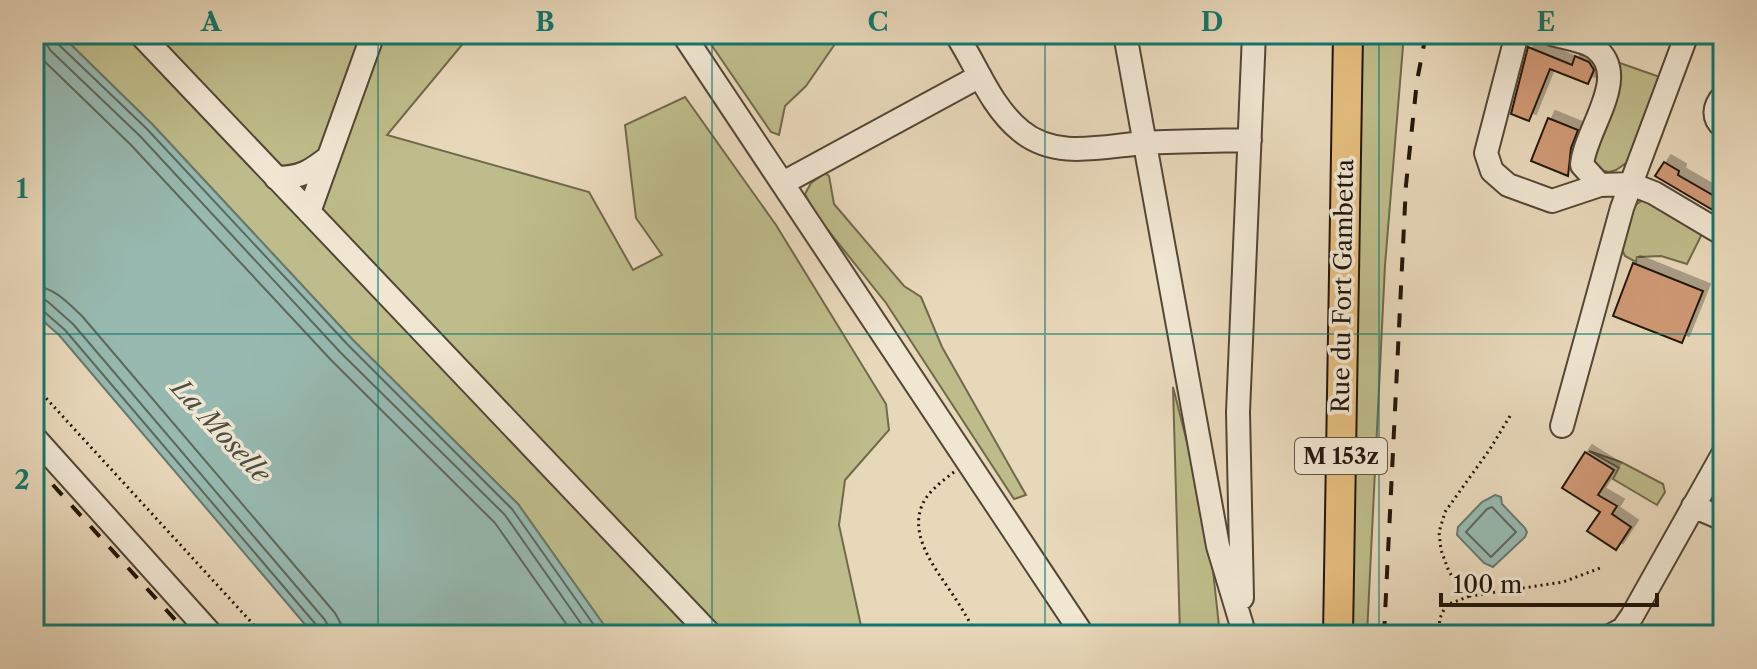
<svg xmlns="http://www.w3.org/2000/svg" width="1757" height="669" font-family="'Libre Caslon Text',serif">
<style>
.green{fill:#bebc8a;stroke:#70694a;stroke-width:2}
.water{fill:#97b9b0;stroke:#68786d;stroke-width:2}
.lines{fill:none;stroke-linecap:round;stroke-linejoin:round}
.shore{stroke:#5c685c;stroke-width:2}
.building{fill:#d09974;stroke:#211609;stroke-width:2;filter:url(#shadow)}
.minor-casing{stroke:#534635;stroke-width:26}
.major-casing{stroke:#211609;stroke-width:32}
.path{stroke:#211609;stroke-width:3;stroke-dasharray:2 4;stroke-linecap:butt}
.minor{stroke:#f0e6d2;stroke-width:22}
.major{stroke:#e4bc7d;stroke-width:28}
.rail{stroke:#211609;stroke-width:4;stroke-dasharray:14 14;stroke-linecap:butt}
.grid{fill:none;stroke:#0f766e;stroke-width:2;stroke-opacity:0.55}
.labels{text-anchor:middle;stroke-width:7;stroke-linejoin:round;paint-order:stroke}
.shield{fill:#f0e6d2;stroke:#5f5445;stroke-width:2}
.shield-label{font-size:22px;font-weight:bold;fill:#211609}
.street-label{font-size:24px;fill:#211609;stroke:#f0e6d2}
.water-label{font-size:26px;font-style:italic;fill:#4a4f43;stroke:#f0e6d2}
.neatline{fill:none;stroke:#0f766e;stroke-width:3}
.grid-label{font-size:26px;text-anchor:middle;font-weight:bold;fill:#0f766e}
</style>
<defs>
<filter id="shadow"><feDropShadow dx="7" dy="-7" stdDeviation="0" flood-color="#0004"/></filter>
</defs>
<rect width="100%" height="100%" fill="#e8d8ba"/>
<filter id="stains"><feTurbulence type="fractalNoise" baseFrequency=".0025" numOctaves="4"/><feColorMatrix values="0 0 0 0 .2 0 0 0 0 .09 0 0 0 0 .02 0 0 0 .5 -.17"/></filter>
<radialGradient id="worn" r=".72"><stop offset=".6" stop-color="#630" stop-opacity="0"/><stop offset="1" stop-color="#630" stop-opacity=".3"/></radialGradient>
<!-- green -->
<path class="green" d="M60,34H471L387,135L589,192L633,270L662,255L636,218L625,125L685,97L776,225L886,404L889,430L845,480L839,525L863,635H611L518,504L353,340L152,124Z
M704,34H836L837,41L806,86L785,106L779,135L771,132Z
M1360,34H1404L1385,265L1367,635H1351Z
M1614,61L1663,78L1629,161L1616,170L1609,172L1600,170L1594,166L1591,151Z
M825,173L829,176L834,204L904,286L921,297L942,347L1026,495L1014,499L886,303L816,215L805,194L811,183Z
M1645,199L1705,228L1687,264L1661,256L1637,257L1636,262L1625,256L1620,245L1635,205Z
M1173,387L1208,525L1220,635H1180Z
M1589,451L1621,462L1663,484L1665,492L1657,505L1613,479L1619,468Z"/>
<!-- water -->
<path class="water" d="M34,34H60L152,124L353,340L518,504L611,635H314L59,335L34,313Z
M1495,495L1501,497L1502,504L1525,528L1527,532L1525,537L1493,567L1484,563L1457,535L1458,527L1482,502Z"/>
<g class="lines">
<!-- shore -->
<path class="shore" d="M45,34L46,43L50,50L140,136L340,352L505,515L589,635
M55,34L57,43L147,129L348,345L512,509L601,635
M34,45L41,58L131,145L332,361L495,523L574,635
M34,286C54,287 68,303 82,316L335,613L341,624L342,635
M34,298L47,301L73,324L325,620L329,628L330,635
M34,308L41,309L65,330L318,627L320,635
M1492,507L1516,532L1491,557L1466,532L1487,509Z"/>
</g>
<!-- building -->
<path class="building" d="M1528,47L1572,65L1575,56L1589,62L1594,70L1588,84L1550,69L1529,121L1511,114Z
M1548,118L1578,130L1571,148L1568,176L1531,161Z
M1664,162L1679,171L1678,175L1723,201V216L1655,176Z
M1633,263L1703,291L1682,343L1613,316Z
M1585,452L1614,470L1598,495L1617,506L1612,514L1631,527L1616,550L1587,531L1600,512L1562,488Z"/>
<g class="lines">
<defs>
<path id="minor" d="M140,34L711,635
M683,34L1083,635
M956,34C977,66 990,106 1021,131C1056,160 1103,146 1145,143C1180,141 1215,141 1250,140
M1125,34L1218,546L1242,626
M1517,34L1486,153L1492,171L1508,185L1552,201L1600,185L1631,184L1654,193L1723,234
M1552,34C1565,38 1584,40 1595,48C1632,76 1585,129 1582,165L1600,185
M1723,96C1714,106 1712,118 1723,127
M276,178C301,178 311,171 329,157
M783,183L980,76
M309,212L373,34
M1562,426L1622,208L1687,34
M34,437L212,635
M1693,506L1723,519
M1242,598L1238,412L1254,34
M1612,635L1623,629L1632,616L1723,454"/>
<path id="major" d="M1338,635L1348,34"/>
</defs>
<!-- minor casing -->
<use href="#minor" class="minor-casing"/>
<!-- major casing -->
<use href="#major" class="major-casing"/>
<!-- path -->
<path class="path" d="M34,385L263,635
M1510,416L1490,449L1445,512L1439,532L1441,550L1448,569L1456,584L1470,596L1563,582L1603,567
M954,472C941,482 926,493 921,508C910,540 939,573 955,598C963,610 970,623 977,635
M1438,635L1440,618L1446,605L1470,596"/>
<!-- minor -->
<use href="#minor" class="minor"/>
<!-- major -->
<use href="#major" class="major"/>
<!-- rail -->
<path class="rail" d="M34,464L189,635
M1384,635L1406,185L1417,81L1426,34"/>
</g>
<!-- grid -->
<path class="grid" d="M378,34V635M712,34V635M1045,34V635M1379,34V635M34,334H1723"/>
<g class="labels">
<!-- shield labels -->
<rect class="shield" x="1295" y="438" width="92" height="36" rx="6"/>
<g class="shield-label">
<text x="1341" y="464">M 153z</text>
</g>
<!-- street labels -->
<g class="street-label">
<text transform="translate(1343 286) rotate(-89)" y="8">Rue du Fort Gambetta</text>
</g>
<!-- water labels -->
<g class="water-label">
<text transform="translate(221 431) rotate(47)" y="9">La Moselle</text>
</g>
</g>
<!-- margin -->
<rect width="1757" height="669" fill="none" stroke="#e8d8ba" stroke-width="88"/>
<!-- scale -->
<path d="M1441 593v12h216v-12" fill="none" stroke="#211609" stroke-width="4"/>
<text x="1453" y="593" font-size="24" fill="#211609" stroke="#f0e6d2" stroke-width="6" paint-order="stroke">100 m</text>
<rect x="44" y="44" width="1669" height="581" class="neatline"/>
<g class="grid-label">
<text x="211" y="31">A</text>
<text x="545" y="31">B</text>
<text x="878" y="31">C</text>
<text x="1212" y="31">D</text>
<text x="1546" y="31">E</text>
<text x="22" y="198">1</text>
<text x="22" y="489">2</text>
</g>
<rect width="100%" height="100%" filter="url(#stains)"/>
<rect width="100%" height="100%" fill="url(#worn)"/>
</svg>
